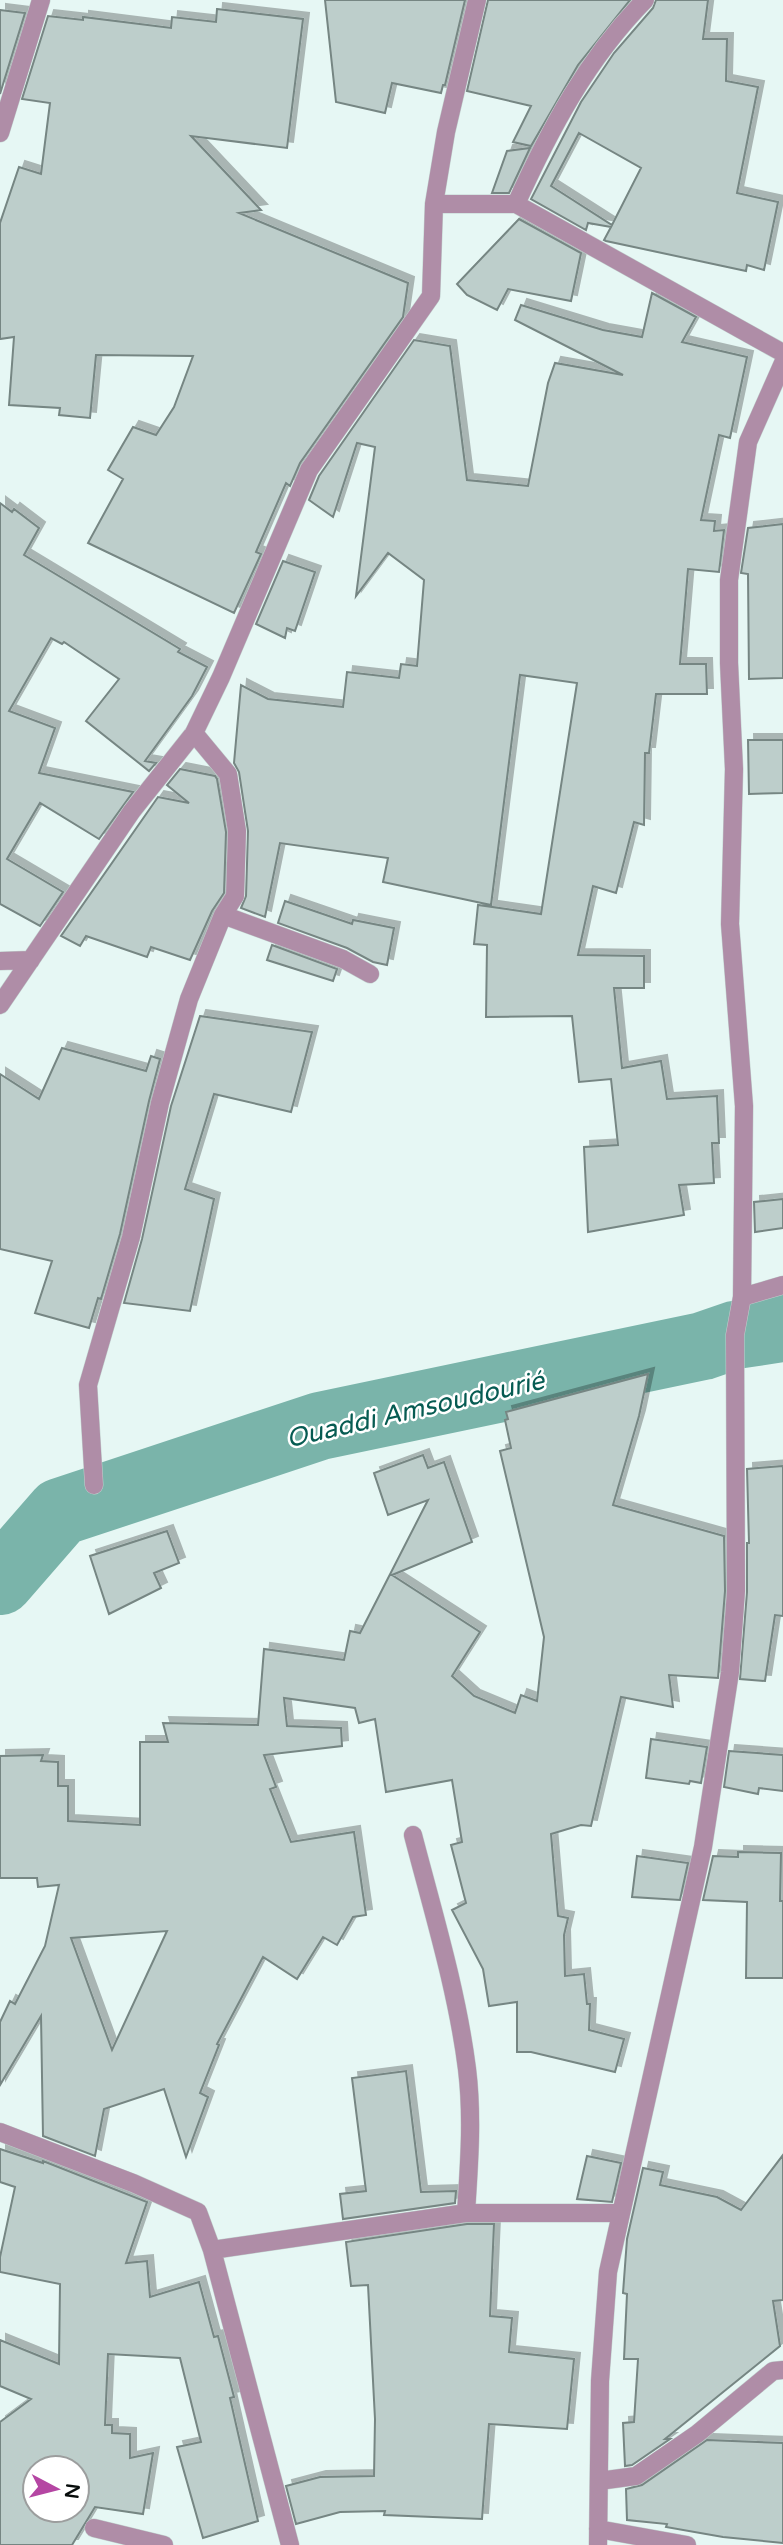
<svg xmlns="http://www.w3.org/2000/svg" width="783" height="2545" font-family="'Varela Round',sans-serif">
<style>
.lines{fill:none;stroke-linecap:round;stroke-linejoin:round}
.river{stroke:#7ab4aa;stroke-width:68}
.building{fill:#bdcecb;stroke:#768683;stroke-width:2;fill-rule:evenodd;filter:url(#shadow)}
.minor-casing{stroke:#c2d2cf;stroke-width:19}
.minor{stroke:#af8da7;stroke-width:18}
.labels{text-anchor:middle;stroke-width:5;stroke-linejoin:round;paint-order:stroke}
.water-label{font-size:26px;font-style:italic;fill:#065b52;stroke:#fff}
</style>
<defs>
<filter id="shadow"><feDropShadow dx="6" dy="-6" stdDeviation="0" flood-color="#0004"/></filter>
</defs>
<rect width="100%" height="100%" fill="#e6f7f4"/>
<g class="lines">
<!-- river -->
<path class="river" d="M0,1581L60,1512L320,1426L703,1346L735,1335L783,1328"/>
</g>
<!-- building -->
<path class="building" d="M325,0H465L445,85H443L441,93L392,83L385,113L336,102Z
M488,0H630L578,65L531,146L513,142L531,106L467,91Z
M656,0H708L703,39H727L726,81L758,87L737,193L778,202L764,270L747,265L746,271L606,241L604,240L611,227L588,223L586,230L531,199L581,102L614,53L653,8ZM579,133L641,168L612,225L551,186Z
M217,9L303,19L287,148L191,136L261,210L239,213L408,283L403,317L300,463L290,486L286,483L256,552L261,554L234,613L88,543L123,479L108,470L133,427L156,435L174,407L193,356L96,355L90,418L59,415L60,408L9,405L14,337L0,339V223L19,167L41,174L50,103L22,99L48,16L83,20V17L171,28L172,17L216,22Z
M0,10L25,13L0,94Z
M530,148L509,193H492L507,151Z
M519,219L581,253L571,301L508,289L497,310L467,295L457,284Z
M652,293L696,317L682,342L747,357L730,438L719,435L701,520L715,521L714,531L724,530L719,572L688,569L680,664H706L707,694H656L649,753H645L644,825L634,822L616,893L593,886L578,955L644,956V988H614L622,1068L661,1061L667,1099L717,1096L719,1143H712L714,1183L679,1185L684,1215L588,1232L584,1147L618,1145L611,1079L579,1082L572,1016L486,1017L487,945L474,944L478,905L541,914L577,683L520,675L491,905L383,882L388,858L280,843L265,917L241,908L246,896L248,831L239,772L234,763L241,685L268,699L343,707L347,672L399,678L401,664L417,666L424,580L388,553L356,596L375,447L357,443L333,517L309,500L319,476L414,340L450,346L467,480L528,486L548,383L555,363L623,375L515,320L521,305L603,330L642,337Z
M0,503L12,512L14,509L39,528L24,555L180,649L178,652L207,667L192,696L145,761L156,763L149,771L86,721L119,679L64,642L62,644L51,638L9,711L55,728L39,773L133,792L99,839L40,803L7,859L63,892L40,926L0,904Z
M783,524V678L749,679L748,574L741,573L748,528Z
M283,561L315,572L295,631L287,628L285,638L256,624Z
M748,740H783V793L749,794Z
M180,769L215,776L217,779L226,832L224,893L212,911L190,960L151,947L147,957L86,936L80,946L61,936L158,797L189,803L167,785Z
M285,901L352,924L353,920L394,928L387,965L373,962L347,948L278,923Z
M272,945L337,969L333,981L267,960Z
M200,1016L312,1032L291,1112L214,1094L185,1189L214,1199L190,1311L124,1303L142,1239L171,1106Z
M62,1048L146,1071L151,1056L160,1059L149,1101L120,1234L101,1299L98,1298L89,1328L35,1313L52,1261L0,1249V1074L39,1099Z
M783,1199V1228L755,1232L754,1202Z
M648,1374L639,1416L613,1505L724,1536L725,1591L718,1678L669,1675L673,1707L621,1697L591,1826L581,1825L551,1834L558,1916L568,1918L564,1935L565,1976L584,1974L587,2004H590L589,2030L624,2039L615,2072L531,2052H517V2002L489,2006L483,1969L452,1910L466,1903L451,1845L462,1842L452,1780L386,1792L375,1719L359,1723L355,1708L284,1698L287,1726L341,1728L342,1746L264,1755L276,1787L270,1789L291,1842L354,1832L366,1915L353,1917L337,1945L323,1937L297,1979L263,1957L217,2044L219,2045L200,2093L208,2097L186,2157L164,2089L104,2109L95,2156L43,2136L41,2016L0,2085V2022L10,2001L15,2004L45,1946L59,1885L38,1887L37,1878H0V1756L43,1755L41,1761L58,1762V1786H68V1821L140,1825V1742H168L163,1723L258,1725L264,1649L344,1660L350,1631L360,1633L428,1500L388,1515L374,1473L423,1455L428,1468L444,1462L472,1542L392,1575L480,1632L452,1676L474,1696L515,1713L521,1695L537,1701L544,1637L500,1451L511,1448L505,1420L508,1419L506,1412ZM167,1931L112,2050L71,1938Z
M783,1466V1616L775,1615L765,1681L740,1679L747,1592V1543H749L747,1469Z
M167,1531L179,1563L154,1573L161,1588L109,1614L90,1556Z
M651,1739L707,1747L701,1783L690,1781L689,1784L646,1778Z
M729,1751L783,1755V1791L759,1788L758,1794L724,1787Z
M738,1852L781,1853L780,1901H783V1978H746L747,1902L703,1900L713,1856L738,1857Z
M637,1856L688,1863L680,1900L632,1897Z
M406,2071L421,2192L456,2191L455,2203L343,2219L340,2194L366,2191L352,2078Z
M0,2149L43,2163V2161L147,2202L126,2263L147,2261L150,2297L199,2282L214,2337L218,2336L234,2397L230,2398L258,2521L203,2538L177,2447L201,2442L180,2358L108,2354L105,2425H112V2433L130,2434V2458L153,2453L143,2514L95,2507L72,2545H0V2422L31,2399L0,2386V2340L59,2364L60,2284L0,2272V2257L15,2187L0,2182ZM35,2468H77V2510H35Z
M783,2155V2300L773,2301L780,2346L665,2439H670L632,2465L625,2466L623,2423L634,2422L638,2359H624L627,2294L623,2293L627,2239L643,2168L663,2172L660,2185L717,2197L741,2210Z
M587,2156L621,2163L612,2202L577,2199Z
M467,2224H494L490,2316L512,2318L509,2352L574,2359L567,2429L489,2424L482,2519L384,2515L385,2511L340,2512L296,2524L286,2486L320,2477L374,2476L375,2419L368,2285L351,2286L346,2242Z
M707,2440L783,2443V2543L723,2537L666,2527L667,2524L627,2520L626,2489L642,2485Z"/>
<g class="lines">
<defs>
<path id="minor" d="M0,133L41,0
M434,204H516L783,353
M516,204C550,129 587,59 645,0
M783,363L748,442L729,580V663L734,769L730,924L744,1106L742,1297L783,1285
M223,915L343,959L370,974
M0,961L31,960
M0,1005L132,811L194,733L221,677L309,470L431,296L434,204L446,132L477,0
M94,1485L88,1385L131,1237L160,1103L189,999L223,915L235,896L237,831L228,774L194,733
M413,1835C433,1912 457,1990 467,2069C473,2118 469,2165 466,2213
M0,2132L133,2183L198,2212L212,2250L290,2545
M212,2250L466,2213H620
M599,2481L636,2476L697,2434L773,2371L783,2370
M94,2528L164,2545
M598,2529L687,2545
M598,2545L600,2381L608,2272L703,1847L730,1672L736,1591L735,1335L742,1297"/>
</defs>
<!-- minor casing -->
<use href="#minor" class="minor-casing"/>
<!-- minor -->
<use href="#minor" class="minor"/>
</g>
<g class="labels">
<!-- water labels -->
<g class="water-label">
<text transform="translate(415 1409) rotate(-13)" y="9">Ouaddi Amsoudourié</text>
</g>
</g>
<!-- north arrow -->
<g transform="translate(56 2489) rotate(97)"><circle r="33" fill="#ffffff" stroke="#9c9e9e" stroke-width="2"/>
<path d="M0-5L12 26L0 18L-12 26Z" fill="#b546a3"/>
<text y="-10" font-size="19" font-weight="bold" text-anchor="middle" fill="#080d0c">N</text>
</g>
</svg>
